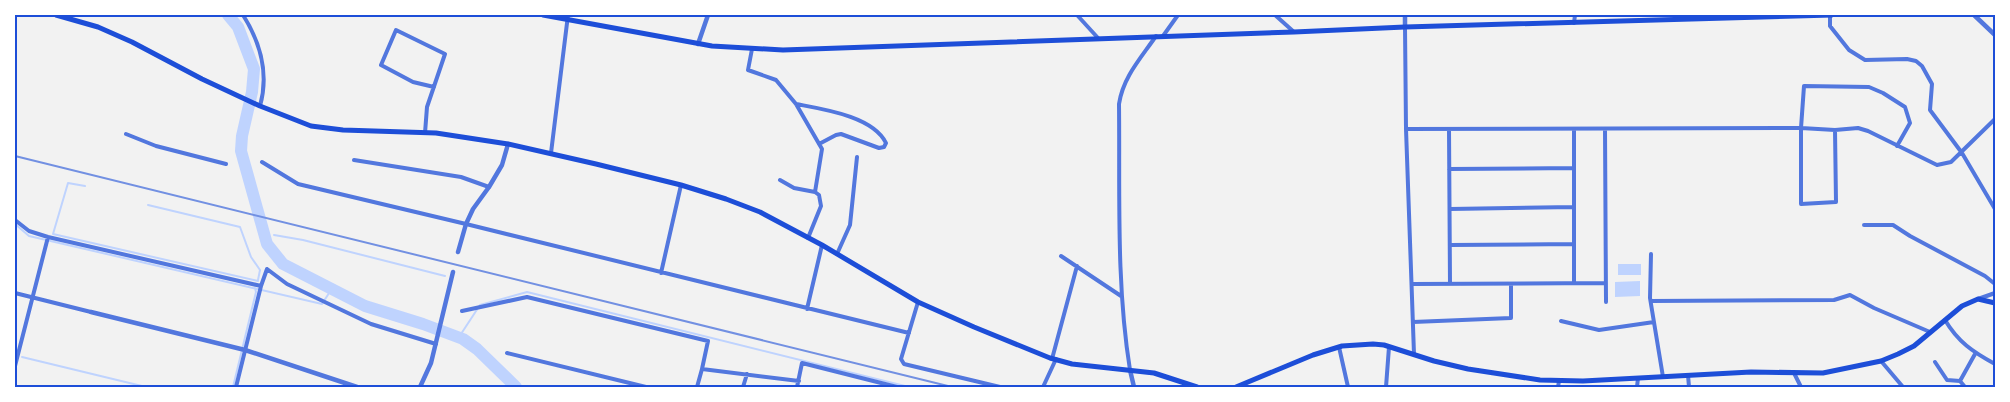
<svg xmlns="http://www.w3.org/2000/svg" width="2010" height="402" font-family="Ubuntu,sans-serif">
<style>
.water{fill:#bfd3fe}
.lines{fill:none;stroke-linecap:round;stroke-linejoin:round}
.stream{stroke:#bfd3fe;stroke-width:2}
.river{stroke:#bfd3fe;stroke-width:12}
.minor{stroke:#5277de;stroke-width:4}
.tertiary{stroke:#5277de;stroke-width:4.5}
.secondary{stroke:#1d4ed8;stroke-width:5}
.rail{stroke:#7290e2;stroke-width:2}
.neatline{fill:none;stroke:#1d4ed8;stroke-width:2}
</style>
<rect width="100%" height="100%" fill="#f2f2f2"/>
<!-- water -->
<path class="water" d="M1618,264H1641V275H1618Z
M1640,281V296L1615,297V282Z"/>
<g class="lines">
<!-- stream -->
<path class="stream" d="M85,186L68,183L53,234L258,281
M148,205L240,227L251,257L260,270L258,280
M15,224L29,236L322,304L331,290
M274,235L303,240L445,276
M459,337L480,305L527,292L909,387
M22,357L146,387
M233,387L256,292L255,288"/>
<!-- river -->
<path class="river" d="M228,15L238,27L254,69L252,92L242,136L241,151L267,244L283,264L365,306L423,324L463,339L477,349L516,387"/>
<!-- minor -->
<path class="minor" d="M243,15C260,42 269,74 260,106
M1077,15L1098,38
M1275,15L1294,32
M1830,15V26L1849,50L1865,60L1907,59L1916,61L1922,66L1932,84L1930,110L1962,153L1995,209
M1574,23L1575,15
M1405,27L1406,129L1414,354
M1163,36L1178,15
M752,49L748,70L776,80L796,104L822,149L815,192L819,195L821,206L808,238
M796,104C822,109 873,116 886,143L884,147L879,148L841,134L836,135L819,144
M1406,129L1801,128L1835,130L1858,128L1868,131L1937,165L1951,162L1995,119
M1449,129L1450,284
M1574,129V283
M1605,129L1606,302
M1835,130L1836,202L1801,204V128L1804,86L1869,87L1883,93L1905,107L1910,123L1897,146
M425,133L427,107L445,54L396,30L381,65L413,82L434,87
M126,134L156,146L226,164
M551,153L568,15
M354,160L461,177L489,187
M262,162L298,184L466,224L909,333
M1449,169L1574,168
M780,180L794,188L815,192
M1450,209L1574,207
M15,220L29,231L48,237L261,286
M1864,225H1893L1910,236L1985,276L1995,284
M1450,245L1573,244
M837,254L850,225L857,157
M1651,254L1650,298L1663,377
M1061,256L1121,296
M661,273L681,185
M1412,284L1606,283
M15,293L91,312
M1651,301L1834,300L1850,295L1874,308L1930,332
M918,302L901,359L904,364L1000,387
M807,309L822,245
M462,311L527,297L708,341L702,369
M1945,320C1958,342 1973,352 1995,364
M1561,321L1599,330L1654,322
M1413,322L1511,318V284
M1339,347L1348,387
M507,353L646,387
M1052,359L1077,266
M1881,361L1903,387
M1935,362L1947,380L1960,381
M15,366L48,237
M1130,370C1116,283 1120,193 1119,104C1123,77 1141,58 1156,36
M1794,373L1801,387
M1688,375L1689,387
M236,387L261,286L267,269L287,284L371,324L436,344
M697,387L702,369L799,381
M743,387L747,374
M797,387L802,363L897,387
M1043,387L1056,359
M1386,387L1389,347
M1558,387L1559,381
M1637,387L1638,378
M1965,387L1960,381L1975,354"/>
<!-- tertiary -->
<path class="tertiary" d="M1405,15V27
M1974,15L1995,35
M698,44L708,15
M458,252L466,224L473,209L489,187L502,165L508,144
M1978,299L1995,293
M91,312L245,350L357,387
M1130,370L1134,387
M420,387L431,363L453,272"/>
<!-- secondary -->
<path class="secondary" d="M56,15L98,27L132,42L202,79L260,106L311,126L343,130L436,133L508,144L596,164L681,185L726,199L760,212L822,245L918,302L974,327L1050,358L1072,364L1154,373L1197,387
M543,15L712,46L783,50L1294,32L1405,27L1832,15
M1236,387L1313,355L1342,346L1373,344L1384,345L1434,361L1468,369L1540,380L1583,381L1751,372L1823,373L1881,361L1898,354L1914,346L1962,306L1978,299L1995,303"/>
<!-- rail -->
<path class="rail" d="M15,156L952,387"/>
</g>
<!-- border -->
<rect width="2010" height="402" fill="none" stroke="#ffffff" stroke-width="32"/>
<rect x="16" y="16" width="1978" height="370" class="neatline"/>
</svg>
